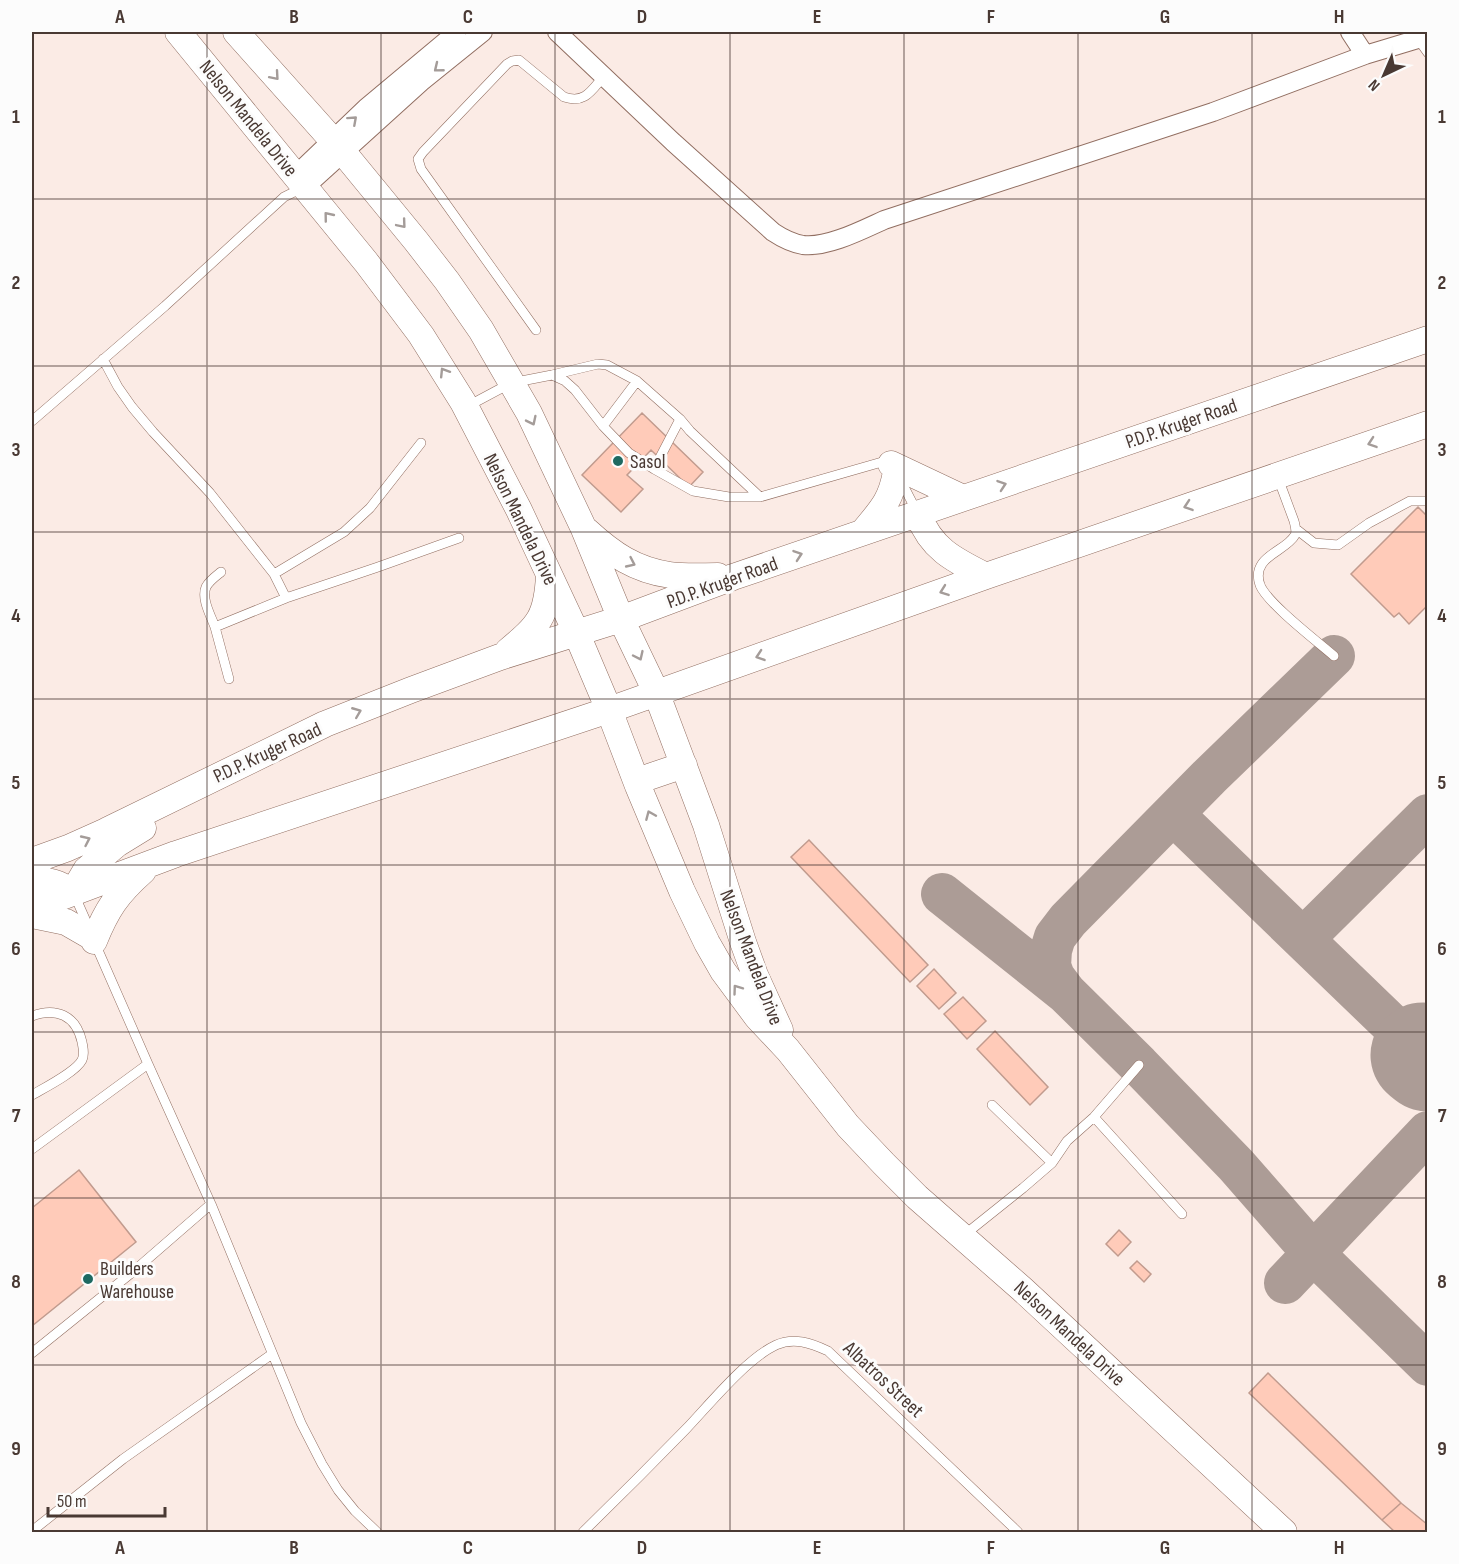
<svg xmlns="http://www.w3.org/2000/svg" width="1459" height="1564" font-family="'Sofia Sans Condensed',sans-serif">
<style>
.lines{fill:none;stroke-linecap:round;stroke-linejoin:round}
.taxiway{stroke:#ac9c96;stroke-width:42}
.runway{stroke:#ac9c96;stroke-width:105}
.building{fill:#ffcbb9;stroke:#c19b8e;stroke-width:1.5}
.lane-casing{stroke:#916e61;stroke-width:10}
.street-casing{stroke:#916e61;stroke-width:20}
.secondary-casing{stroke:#916e61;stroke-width:27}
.lane{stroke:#fff;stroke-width:9}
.street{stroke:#fff;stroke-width:18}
.secondary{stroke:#fff;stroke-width:26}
.oneway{stroke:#a49c99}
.grid{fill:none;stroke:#493933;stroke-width:1.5;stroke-opacity:0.55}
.poi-dot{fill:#1f6961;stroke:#fcfcfc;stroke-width:2}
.labels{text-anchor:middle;stroke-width:6;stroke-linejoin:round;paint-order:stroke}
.street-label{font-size:20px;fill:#493933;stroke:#fcfcfc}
.poi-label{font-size:20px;fill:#493933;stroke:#fcfcfc;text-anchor:start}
.neatline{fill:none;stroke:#493933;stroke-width:2}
.grid-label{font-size:20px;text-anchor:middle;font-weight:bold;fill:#493933}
</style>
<rect width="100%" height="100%" fill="#fbebe5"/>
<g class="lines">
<!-- taxiway -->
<path class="taxiway" d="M1334,656L1209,777L1068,920L1055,937L1051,950L1050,966L1054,977L1066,993L1139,1065L1236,1165L1313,1253L1428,1365
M1173,814L1423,1055
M942,894L1066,993
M1303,939L1428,815
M1285,1283L1428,1132"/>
<!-- runway -->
<path class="runway" d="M1423,1055L1428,1059"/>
</g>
<!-- building -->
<path class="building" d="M642,413L703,472L689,487L651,450L627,475L643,489L621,512L582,475Z
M1418,507L1428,517V605L1409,624L1399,613L1394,617L1351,574Z
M809,840L928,965L910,982L791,857Z
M934,969L956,993L939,1009L917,986Z
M963,997L986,1021L967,1039L944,1014Z
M995,1031L1048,1087L1030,1105L977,1049Z
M79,1170L136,1242L32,1326V1208Z
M1119,1230L1131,1242L1118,1256L1106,1244Z
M1137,1261L1151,1274L1144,1282L1130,1268Z
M1268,1373L1401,1503L1382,1520L1249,1393Z
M1401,1503L1428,1525V1532H1395L1382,1520Z"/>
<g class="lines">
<defs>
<path id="lane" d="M1418,39L1428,53
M536,330L421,169L418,159L423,152L507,64L512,61L519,60L564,97C585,104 591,91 604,76
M103,359L118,387L132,407L153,432L210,493L274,574L286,598L215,627L229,679
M552,375L598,364L607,365L637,381L680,419L690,431L760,497
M468,406L511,383L552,375L565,381L575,390L603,426L629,453L654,469L693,491L729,497H760L882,462L889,464
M32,421L165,306L284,197L302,188
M603,426L637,381
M654,469L680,419
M1278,478L1294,521C1295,525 1297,531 1295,535C1286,552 1250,556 1260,585C1267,603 1318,642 1334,656
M900,479L917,512
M1296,529L1314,543L1338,545L1369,523L1410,501H1428
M274,574L344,532L370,508L421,443
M286,598L378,567L459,538
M215,627C211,616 201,599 206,587C209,581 216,576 221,572
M74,894L89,928
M94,941L148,1064L211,1204L301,1423L322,1464L338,1490L355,1511L377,1532
M32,1016C56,1007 76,1015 82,1042C83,1048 85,1054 82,1060C76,1072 44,1088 32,1095
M992,1105L1052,1163
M1094,1117L1182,1214
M32,1149L148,1064
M963,1236L1023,1188L1052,1163L1067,1141L1094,1117L1139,1065
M32,1353L135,1270L211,1204
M32,1531L123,1459L272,1354
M583,1532C618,1498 652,1464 686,1429C709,1405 746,1359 776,1345C794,1337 811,1343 828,1351L1018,1532"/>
<path id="street" d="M557,32L673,142L773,232C782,238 791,243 803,245C827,248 862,230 884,220L1213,112L1365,55
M1350,32L1365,55L1428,36
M296,175L366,108L457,32
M305,187L421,82L483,32"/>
<path id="secondary" d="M178,32L366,262L421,335L463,402L519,510L576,632L609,710L638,786L682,891L707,943L723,971L757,1017L788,1050L848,1126L884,1164L917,1197L1022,1289L1284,1532
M236,32L343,152L416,241L447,281L481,330L529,413L584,529L621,619L656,692L706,825L743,942L755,975L780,1030
M891,464L963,498
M918,514C931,549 954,560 986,576
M587,531C612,554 635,570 670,575C685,577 702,576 718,576
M863,532C881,510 891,501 896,472
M508,651C539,625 547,617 549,575
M637,781L684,765
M32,861L68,848L106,831L325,724L411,690L500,657L621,619L733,577L1428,339
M32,881C48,879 59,883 73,892L86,870L117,844L143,828
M32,908L176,854L609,710L986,576L1428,424
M32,915L66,922L92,937
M94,941C107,909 117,894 143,871"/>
</defs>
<!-- lane casing -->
<use href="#lane" class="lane-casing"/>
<!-- street casing -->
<use href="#street" class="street-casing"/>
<!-- secondary casing -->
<use href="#secondary" class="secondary-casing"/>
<!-- lane -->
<use href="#lane" class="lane"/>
<!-- street -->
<use href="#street" class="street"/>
<!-- secondary -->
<use href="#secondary" class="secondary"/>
</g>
<!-- one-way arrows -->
<defs><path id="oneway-chevron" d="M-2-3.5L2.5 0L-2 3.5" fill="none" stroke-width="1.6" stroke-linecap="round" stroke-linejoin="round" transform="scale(1.5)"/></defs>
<g class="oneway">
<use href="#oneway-chevron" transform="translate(438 68) rotate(141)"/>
<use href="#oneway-chevron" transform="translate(275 76) rotate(49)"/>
<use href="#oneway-chevron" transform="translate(353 120) rotate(-42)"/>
<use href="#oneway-chevron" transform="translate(328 216) rotate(-129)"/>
<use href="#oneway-chevron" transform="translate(402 224) rotate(50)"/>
<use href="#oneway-chevron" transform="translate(444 372) rotate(-122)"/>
<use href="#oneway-chevron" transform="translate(532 421) rotate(64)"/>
<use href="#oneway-chevron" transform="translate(1372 443) rotate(161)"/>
<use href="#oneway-chevron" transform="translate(1002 485) rotate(-19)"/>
<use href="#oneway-chevron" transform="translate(1188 506) rotate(161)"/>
<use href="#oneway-chevron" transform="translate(798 555) rotate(-19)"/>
<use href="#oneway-chevron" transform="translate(631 563) rotate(25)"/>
<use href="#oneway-chevron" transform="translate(944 591) rotate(160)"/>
<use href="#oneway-chevron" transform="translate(639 656) rotate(65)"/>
<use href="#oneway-chevron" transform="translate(760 656) rotate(161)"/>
<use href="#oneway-chevron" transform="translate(357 712) rotate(-22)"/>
<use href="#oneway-chevron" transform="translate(650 815) rotate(-113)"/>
<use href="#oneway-chevron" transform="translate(86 840) rotate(-25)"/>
<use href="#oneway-chevron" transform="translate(737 989) rotate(-126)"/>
</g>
<!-- grid -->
<path class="grid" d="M207,32V1532M381,32V1532M555,32V1532M730,32V1532M904,32V1532M1078,32V1532M1252,32V1532M32,199H1428M32,366H1428M32,532H1428M32,699H1428M32,865H1428M32,1032H1428M32,1198H1428M32,1365H1428"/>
<!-- markers -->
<g class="poi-dot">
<circle cx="618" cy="461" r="6"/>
<circle cx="88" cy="1279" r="6"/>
</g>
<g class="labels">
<!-- street labels -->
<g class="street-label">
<text transform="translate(249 118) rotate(51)" y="7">Nelson Mandela Drive</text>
<text transform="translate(1181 423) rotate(-19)" y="7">P.D.P. Kruger Road</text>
<text transform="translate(521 519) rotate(64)" y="7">Nelson Mandela Drive</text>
<text transform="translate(722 582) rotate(-20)" y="7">P.D.P. Kruger Road</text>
<text transform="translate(267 752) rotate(-25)" y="7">P.D.P. Kruger Road</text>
<text transform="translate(752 957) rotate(69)" y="7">Nelson Mandela Drive</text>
<text transform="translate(1070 1333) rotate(43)" y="7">Nelson Mandela Drive</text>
<text transform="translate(884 1379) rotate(43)" y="7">Albatros Street</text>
</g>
<!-- poi labels -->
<g class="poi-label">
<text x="630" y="468">Sasol</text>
<text x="100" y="1275">Builders<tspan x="100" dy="23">Warehouse</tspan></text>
</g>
</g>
<!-- border -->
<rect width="1459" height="1564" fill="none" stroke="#fcfcfc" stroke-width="66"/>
<!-- north arrow -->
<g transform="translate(1384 75) rotate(224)" stroke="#fcfcfc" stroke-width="4.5" paint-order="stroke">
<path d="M0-4.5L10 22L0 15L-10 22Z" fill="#493933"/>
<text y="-9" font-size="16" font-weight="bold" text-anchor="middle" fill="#493933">N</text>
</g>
<!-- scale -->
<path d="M48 1507v9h117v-9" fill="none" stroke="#493933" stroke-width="3"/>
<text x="57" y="1507" font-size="18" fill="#493933" stroke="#fcfcfc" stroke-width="4.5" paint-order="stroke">50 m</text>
<rect x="33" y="33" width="1393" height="1498" class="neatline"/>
<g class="grid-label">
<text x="120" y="23">A</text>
<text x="294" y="23">B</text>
<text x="468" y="23">C</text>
<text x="642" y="23">D</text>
<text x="817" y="23">E</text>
<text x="991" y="23">F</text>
<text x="1165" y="23">G</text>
<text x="1339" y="23">H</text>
<text x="16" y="123">1</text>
<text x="1442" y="123">1</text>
<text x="16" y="289">2</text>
<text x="1442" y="289">2</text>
<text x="16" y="456">3</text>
<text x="1442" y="456">3</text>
<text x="16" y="622">4</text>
<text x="1442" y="622">4</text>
<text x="16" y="789">5</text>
<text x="1442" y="789">5</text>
<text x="16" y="955">6</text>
<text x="1442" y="955">6</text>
<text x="16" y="1122">7</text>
<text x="1442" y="1122">7</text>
<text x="16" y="1288">8</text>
<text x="1442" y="1288">8</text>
<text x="16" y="1455">9</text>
<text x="1442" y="1455">9</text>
<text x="120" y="1554">A</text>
<text x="294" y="1554">B</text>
<text x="468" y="1554">C</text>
<text x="642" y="1554">D</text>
<text x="817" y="1554">E</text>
<text x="991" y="1554">F</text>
<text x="1165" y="1554">G</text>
<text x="1339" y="1554">H</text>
</g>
</svg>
